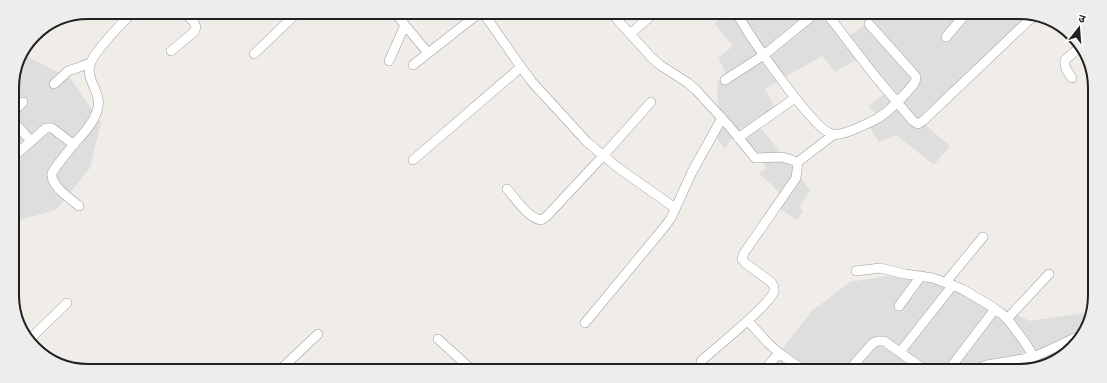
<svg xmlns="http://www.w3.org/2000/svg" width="1107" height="383" font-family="'Sofia Sans Condensed','Noto Sans Devanagari',sans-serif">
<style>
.residential{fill:#dfdede}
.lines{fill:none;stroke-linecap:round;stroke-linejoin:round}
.minor-casing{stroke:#9e9e9e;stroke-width:10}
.minor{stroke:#fff;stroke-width:9}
.rim{fill:none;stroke:#212121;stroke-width:2}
</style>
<rect width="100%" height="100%" fill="#f0ece8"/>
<!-- residential -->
<path class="residential" d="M394,13H445L436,20Z
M726,15H760L765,21L773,15H823L845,39L877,15L1032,16L921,121L950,146L934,165L896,135L879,142L867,123L880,118L868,106L890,90L865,55L835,72L822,56L765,89L777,110L757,123L810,190L800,207L803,211L798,219H795L776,206L781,195L773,186L759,174L766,168L754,149L736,136L730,140L725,149L716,138L719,110L717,92L718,81L726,73L718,58L733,46L714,23Z
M21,53L71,79L101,123L90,168L56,210L13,222L12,83Z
M922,270L1030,321L1091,312V319L1065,355L1024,371L769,370L771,363L812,311L850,282Z"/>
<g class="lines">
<defs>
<path id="minor" d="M395,13L428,53
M484,14L521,67L532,82L587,142L617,167L675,208
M612,14L652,58L660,65L688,83L696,90L729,126L755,158L782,157L798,162
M738,15C749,35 813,130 832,134C839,136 846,132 853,130C861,126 870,123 878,118C890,111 907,93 915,82L916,77L912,72L869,24
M828,15L874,75L913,121L918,124L924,120L1028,21L1036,16
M630,34L653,14
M946,37L964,16
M171,51L194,32L196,27L193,21L183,12
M254,54L297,13
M389,61L405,25
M413,65L478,14
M1072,78C1068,72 1064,68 1065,60L1080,47
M725,80L764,55L813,15
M54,84L68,71L91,63
M12,113L23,102
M12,120L31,141
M738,138L795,98
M13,157L46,128H52L74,145
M413,160L521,67
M507,189C516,199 528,218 541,220L546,217L603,156L651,102
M79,206C71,199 50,186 52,173C58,163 67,153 74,144C83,134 93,124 97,111C102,98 93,88 90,76C89,72 89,68 90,64C95,51 122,23 133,12
M856,271L880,268L905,274L933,278L962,289L991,306L1002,314L1009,321L1024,341L1034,357
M946,282L983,237
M899,306L921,276
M1007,319L1049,274
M748,321L768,343L779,353L803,370
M585,323L666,225L671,218L692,172L722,118
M438,339L471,369
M29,342L35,334L67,303
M900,352L953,285
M701,361C714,349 771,304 774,291C775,287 773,285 771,282L745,263L742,259L744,253L796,178L798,162L833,135
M282,368L318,334
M764,370L779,353
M849,370L873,343L878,341H884L925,370
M948,371L995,309
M970,371L987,365L1034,357L1079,336"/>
</defs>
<!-- minor casing -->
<use href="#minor" class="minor-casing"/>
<!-- minor -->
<use href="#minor" class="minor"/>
</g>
<!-- crop -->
<path d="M0 0H1107V383H0ZM88 19H1019A69 69 0 0 1 1088 88V295A69 69 0 0 1 1019 364H88A69 69 0 0 1 19 295V88A69 69 0 0 1 88 19Z" fill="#ededed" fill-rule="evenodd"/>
<path class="rim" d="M88 19H1019A69 69 0 0 1 1088 88V295A69 69 0 0 1 1019 364H88A69 69 0 0 1 19 295V88A69 69 0 0 1 88 19Z"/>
<!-- north arrow -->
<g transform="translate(1079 28) rotate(17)" stroke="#ffffff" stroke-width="3" paint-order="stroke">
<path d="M0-3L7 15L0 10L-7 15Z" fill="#212121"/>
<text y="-6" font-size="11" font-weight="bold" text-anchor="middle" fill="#212121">उ</text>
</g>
</svg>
